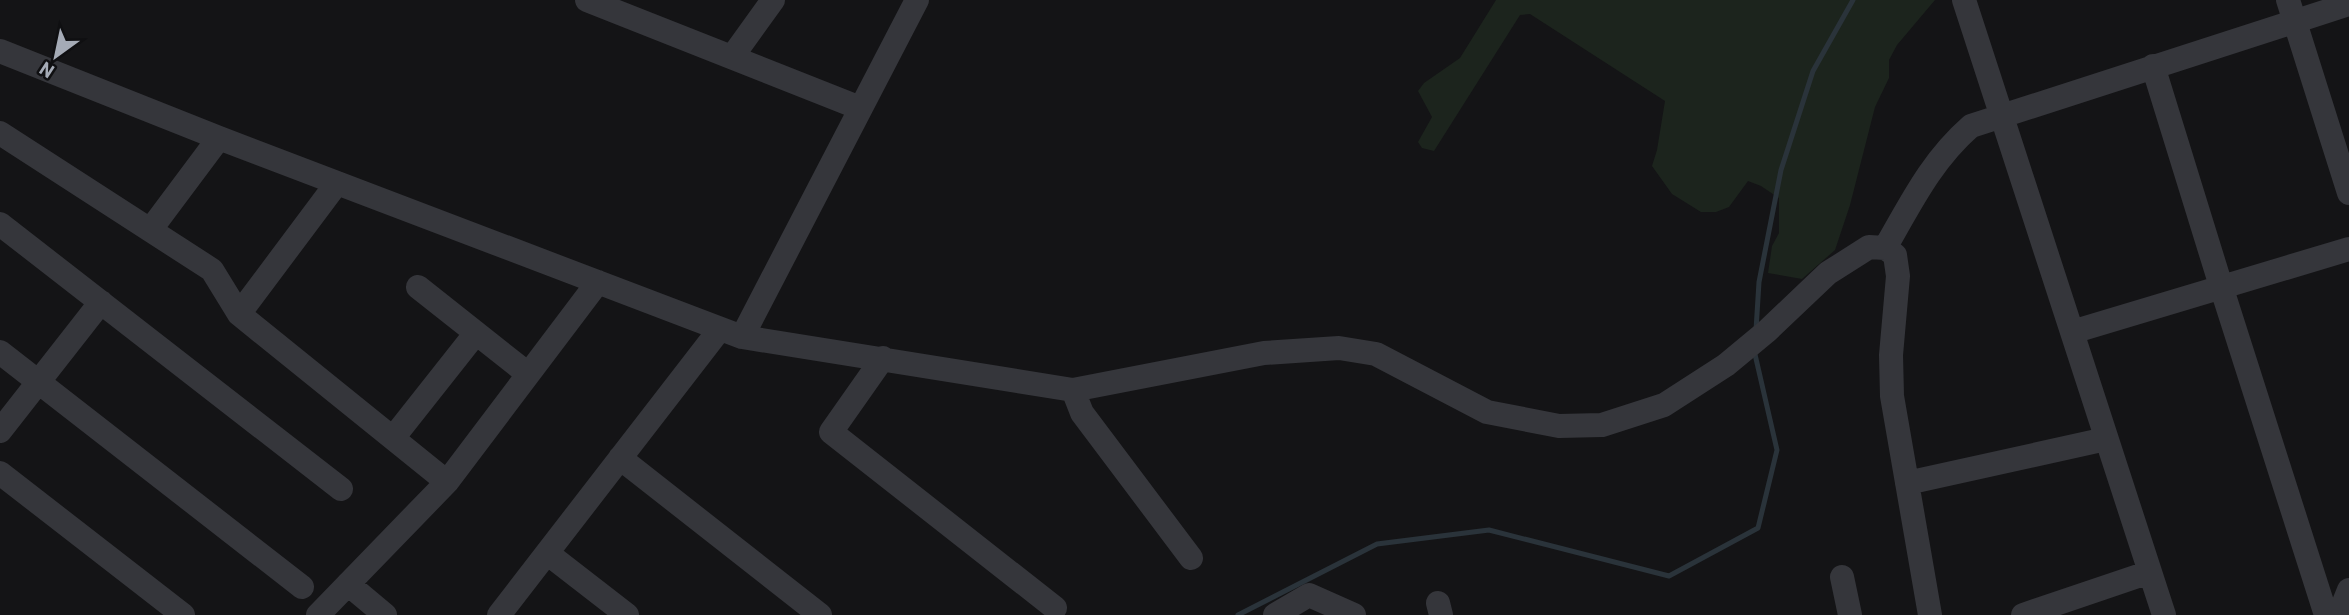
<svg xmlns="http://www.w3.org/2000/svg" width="2349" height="615" font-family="Barlow,sans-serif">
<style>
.green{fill:#1c241d}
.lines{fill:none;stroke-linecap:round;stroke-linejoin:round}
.stream{stroke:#2a333a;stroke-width:5}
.minor{stroke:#35363b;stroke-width:24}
</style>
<rect width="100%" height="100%" fill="#141416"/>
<!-- green -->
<path class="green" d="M1496,0H1935L1897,45L1889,60V78L1875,107L1850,205L1835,250L1802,279L1768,273L1772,246L1779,233V198L1761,186L1748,181L1729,207L1716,212H1701L1672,194L1652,166L1657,150L1665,101L1530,14L1520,15L1434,151L1422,148L1418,142L1432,117L1418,91L1424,83L1460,58Z"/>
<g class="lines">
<!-- stream -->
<path class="stream" d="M1756,330L1759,282L1781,170L1813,71L1853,0
M1238,615L1377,544L1489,530L1669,576L1758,528L1777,450L1754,350"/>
<!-- minor -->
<path class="minor" d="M587,0L860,108
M1964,0L2164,615
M2288,0L2349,193
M0,51L219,138L742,337L1073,390L1264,353L1339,348L1376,354L1487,412L1559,426L1602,425L1664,405L1726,365L1767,331L1828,273L1869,247L1885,248L1895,255L1898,276L1891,355L1892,396L1930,615
M732,57L773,0
M2153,66L2221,286L2326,615
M0,133L212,270L239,314L447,482
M0,224L341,489
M151,229L219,138
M1885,248C1911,203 1931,161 1971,126L2349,4
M418,287L528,374
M239,314L337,183
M2072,332L2349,249
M742,337L917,0
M0,352L302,587
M883,358L831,432L1055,608
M1073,390L1082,413L1191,558
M0,431L101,302
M393,438L476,333
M620,458L820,615
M0,473L183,615
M1907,483L2106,439
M547,553L627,615
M1842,577L1850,615
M348,584L385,615
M1438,603L1441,615
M318,615L447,482L598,282
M499,615L720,329
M1275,615L1309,595L1354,615
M2023,615L2150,572
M2339,615L2349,590"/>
</g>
<!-- north arrow -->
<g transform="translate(56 56) rotate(213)" stroke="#0f0f11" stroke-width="5" paint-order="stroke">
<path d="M0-5L12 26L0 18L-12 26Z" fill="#a5abb6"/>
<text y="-10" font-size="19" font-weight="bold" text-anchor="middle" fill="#a5abb6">N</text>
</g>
</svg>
